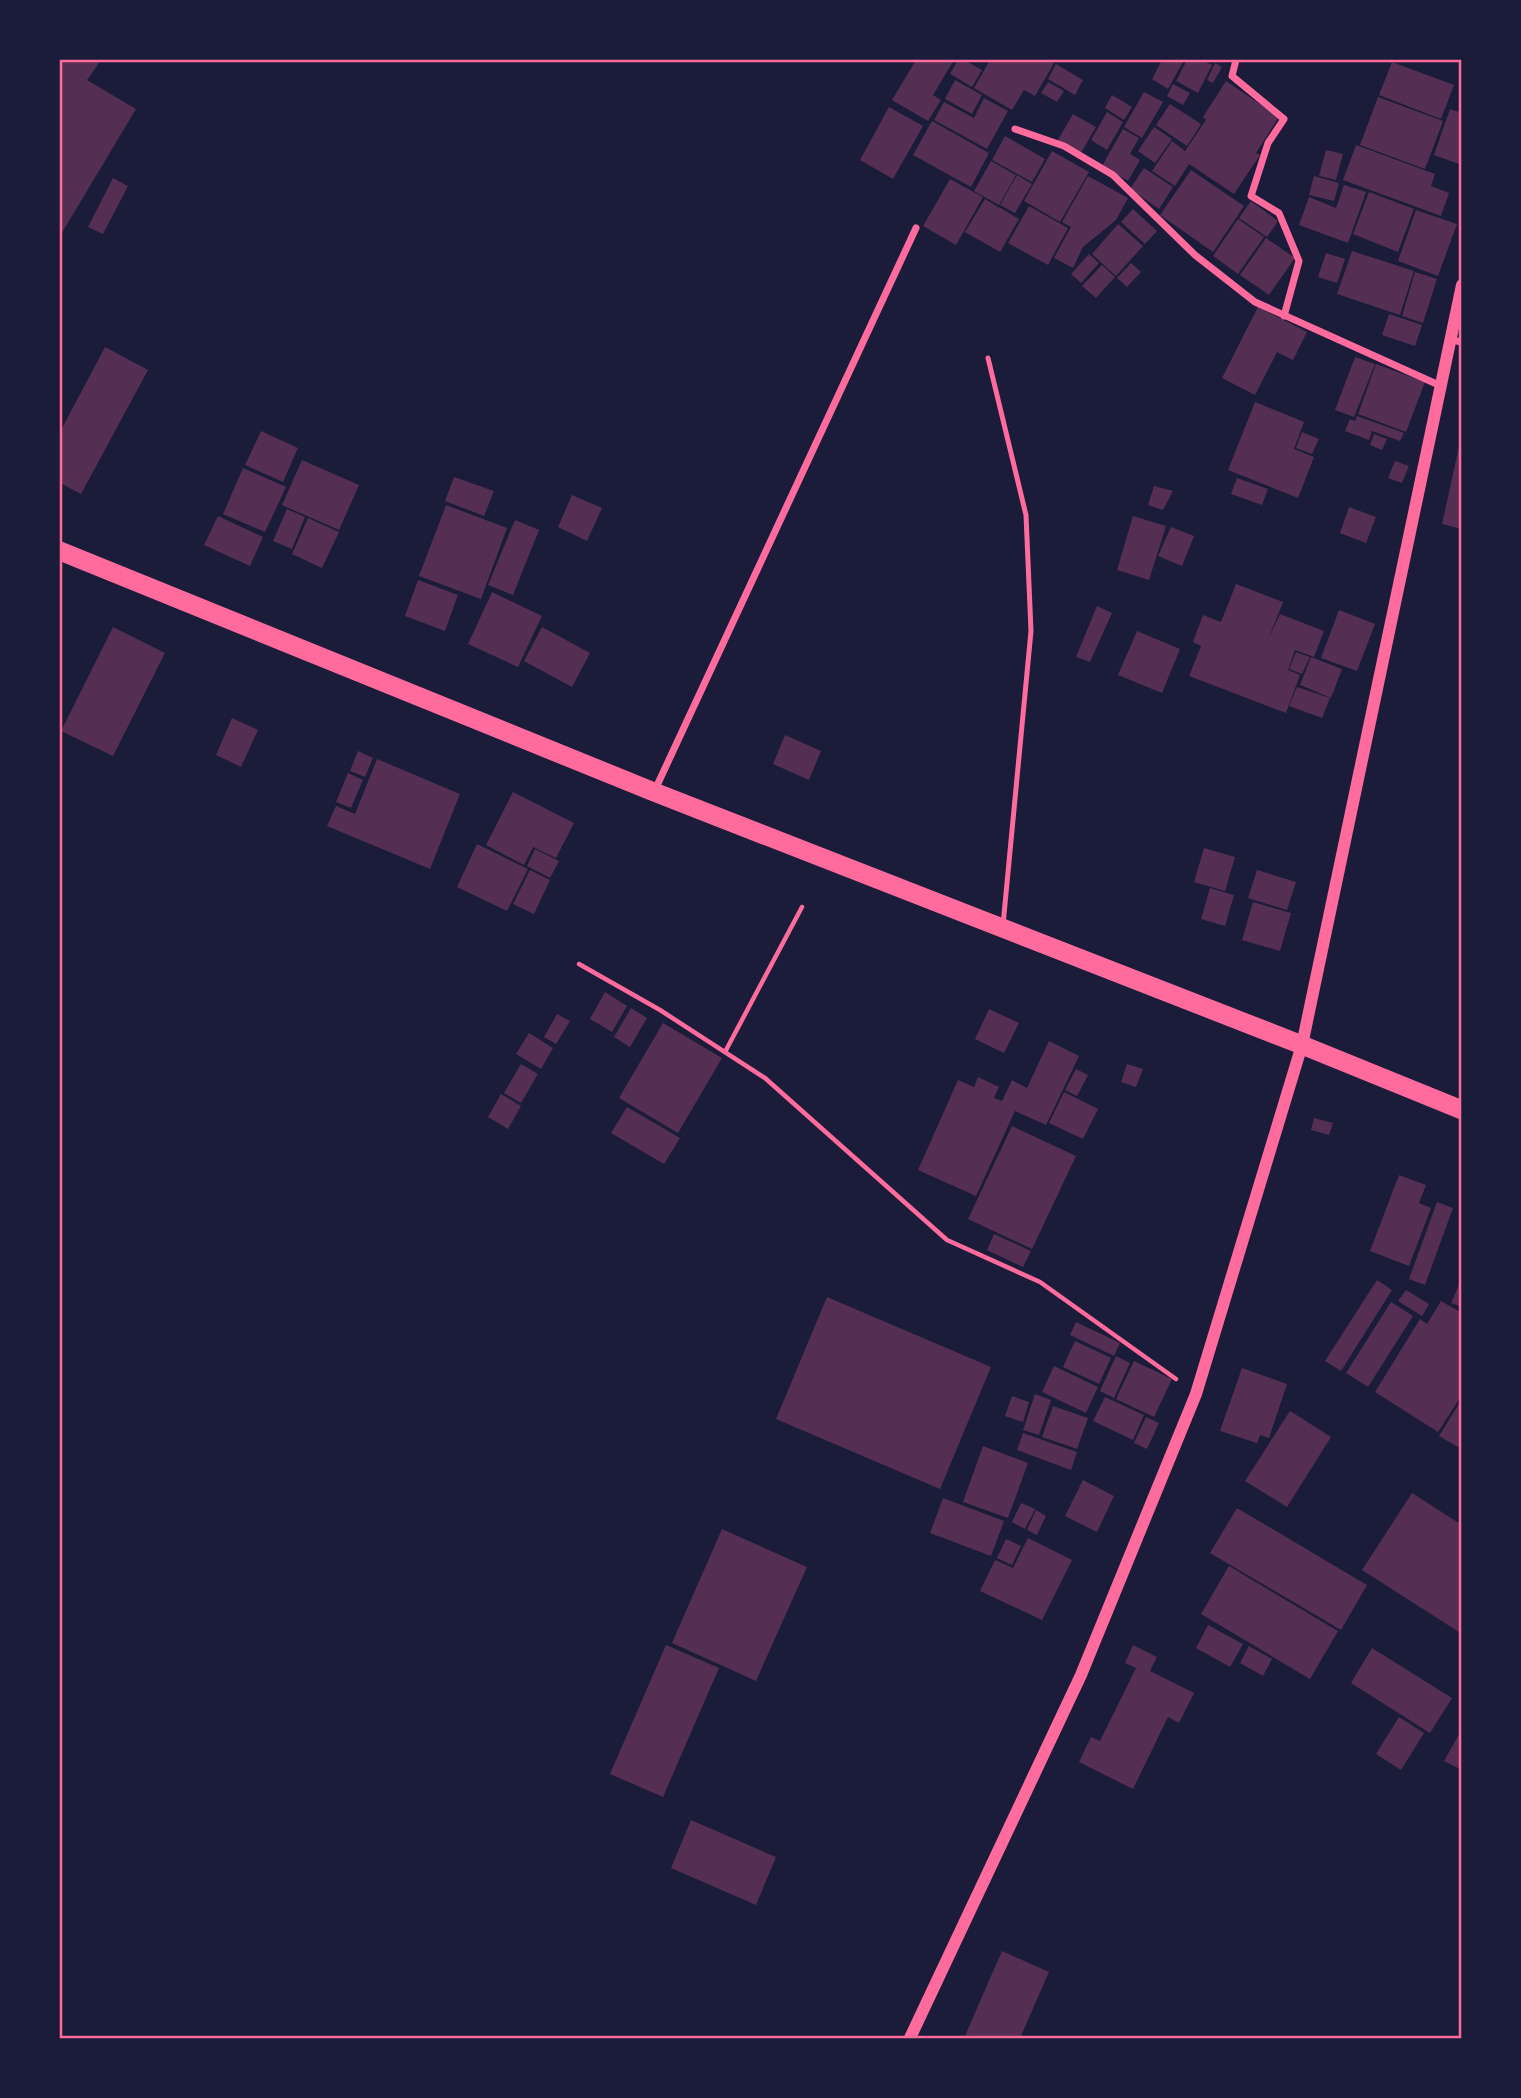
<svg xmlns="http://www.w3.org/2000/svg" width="1521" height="2098" font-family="Inter,sans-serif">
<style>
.building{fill:#542f53}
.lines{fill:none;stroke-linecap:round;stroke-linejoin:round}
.path{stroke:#ff6b9d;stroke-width:4.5}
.service{stroke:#ff6b9d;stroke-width:5}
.minor{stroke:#ff6b9d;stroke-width:7}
.tertiary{stroke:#ff6b9d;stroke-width:12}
.trunk{stroke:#ff6b9d;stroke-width:19}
.neatline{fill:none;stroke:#ff6b9d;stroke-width:2.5}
</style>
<rect width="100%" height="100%" fill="#1b1b3a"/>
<!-- building -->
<path class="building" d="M60,60H101L87,80L136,109L60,236Z
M916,60H954L933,95L941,100L928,121L892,100Z
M958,60H964L982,70L972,87L950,74Z
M990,60H1048L1054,63L1035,96L1024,90L1012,110L974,88Z
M1162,60H1184L1168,89L1152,79Z
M1187,60H1202L1212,65L1198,93L1176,81Z
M1392,62L1454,85L1441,119L1379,95Z
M1215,63L1222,67L1213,83L1207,80Z
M1056,64L1083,80L1075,95L1048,79Z
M955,80L982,95L972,114L945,99Z
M1226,81L1279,117L1256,153L1260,155L1234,194L1189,164L1175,186L1152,171L1172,141L1185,151L1206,120L1203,117Z
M1048,82L1064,91L1057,102L1041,93Z
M1173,84L1190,93L1183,105L1167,96Z
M1144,92L1163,102L1142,138L1124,127Z
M1112,95L1132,107L1124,120L1105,108Z
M1378,97L1443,121L1425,169L1360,145Z
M984,98L1008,111L987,149L934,120L944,102L974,118Z
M1170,104L1201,124L1187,146L1156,125Z
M889,107L923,126L893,179L860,160Z
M1450,109L1462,113V165L1434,155Z
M1107,112L1123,122L1107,150L1091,140Z
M1073,114L1096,127L1081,153L1058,140Z
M932,121L989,153L971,187L913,155Z
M1154,127L1172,139L1155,163L1138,151Z
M1123,129L1139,138L1130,154L1140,160L1128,181L1102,166Z
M1005,136L1045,159L1032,182L992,160Z
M1356,145L1435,174L1431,186L1449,193L1441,216L1343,180Z
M1326,150L1343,154L1336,180L1319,176Z
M1052,151L1089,172L1060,222L1024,201Z
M991,161L1016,175L999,205L974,191Z
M1144,168L1173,187L1159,209L1130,189Z
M1191,170L1244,206L1213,252L1160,215Z
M1017,175L1032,184L1015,213L1000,205Z
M1088,176L1128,198L1116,220L1083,247L1073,268L1054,258L1071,227L1062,222Z
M1314,176L1339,183L1334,201L1309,195Z
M113,178L128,186L103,234L88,227Z
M950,179L983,197L956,245L923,226Z
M1344,185L1366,192L1348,243L1299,225L1309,197L1336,208Z
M1369,192L1414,209L1398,252L1353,234Z
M985,199L998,207L996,210L999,207L1019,219L1000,252L965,232Z
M1251,201L1278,221L1267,237L1239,218Z
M1029,206L1068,228L1048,265L1008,243Z
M1133,209L1157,231L1145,244L1121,222Z
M1416,210L1457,224L1438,276L1398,261Z
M1238,219L1264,237L1238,274L1213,256Z
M1118,224L1143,246L1116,276L1092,254Z
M1266,238L1295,258L1269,295L1240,275Z
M1352,251L1414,271L1400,315L1337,294Z
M1326,253L1345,259L1337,283L1318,277Z
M1089,254L1099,263L1081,283L1071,274Z
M1131,263L1141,272L1127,287L1117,278Z
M1102,265L1115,277L1096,298L1082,286Z
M1415,272L1437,279L1423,323L1402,316Z
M1258,307L1307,332L1293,360L1277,352L1255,395L1222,378Z
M1389,314L1422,325L1415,346L1382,335Z
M105,347L148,370L81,494L60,483V432Z
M1355,357L1375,364L1354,417L1335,410Z
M1376,364L1425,382L1406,432L1358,414Z
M1255,402L1304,422L1294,449L1314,457L1298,498L1228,470Z
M1357,416L1404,433L1400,441L1372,431L1369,440L1345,431L1350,419L1355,421Z
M261,431L298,448L283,482L245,465Z
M1302,432L1319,439L1312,454L1296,448Z
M1374,434L1387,439L1382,450L1370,445Z
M1460,442L1462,443V529L1442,524Z
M302,460L359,485L339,530L282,505Z
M1395,461L1409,466L1402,483L1388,478Z
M243,468L286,487L265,532L223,514Z
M454,477L494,491L484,516L445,501Z
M1237,478L1268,489L1262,505L1231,494Z
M1154,486L1173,491L1163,510L1148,505Z
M572,495L602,508L587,541L558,527Z
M446,505L507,528L481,599L419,576Z
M1349,507L1376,517L1366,543L1340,533Z
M287,509L305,517L292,549L273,541Z
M218,516L263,537L250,566L204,545Z
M1133,516L1166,526L1149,580L1117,570Z
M308,518L339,532L322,568L292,554Z
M515,520L539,530L513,595L488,585Z
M1171,527L1194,536L1182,566L1158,556Z
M418,580L458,595L445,631L405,616Z
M1236,584L1283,602L1268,640L1280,614L1324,631L1314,657L1295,650L1288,670L1300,675L1286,713L1189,676L1201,646L1193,642L1203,615L1221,622Z
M492,592L542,616L518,667L468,644Z
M1097,606L1112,613L1090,662L1076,657Z
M1339,610L1375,624L1357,671L1321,658Z
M113,627L165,653L113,756L61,731Z
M542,627L590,653L572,687L524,661Z
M1137,631L1180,649L1162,693L1118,675Z
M1296,652L1310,657L1302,674L1289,669Z
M1311,657L1342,669L1331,698L1300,685Z
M1297,687L1330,698L1322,718L1289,706Z
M232,718L258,730L241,767L216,755Z
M785,735L821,751L809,780L773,764Z
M358,751L373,758L365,777L350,771Z
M377,759L460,794L430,869L327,826L336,806L355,814Z
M348,773L363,780L351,808L336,802Z
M513,792L574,823L556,858L533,847L524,865L486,845Z
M477,844L528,869L507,911L457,887Z
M1204,848L1235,857L1225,891L1194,882Z
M535,849L559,861L550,878L527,866Z
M530,870L550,880L534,914L513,904Z
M1257,870L1296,882L1287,910L1248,898Z
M1210,888L1234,895L1225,926L1201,919Z
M1253,902L1291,913L1280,951L1242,940Z
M605,992L627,1006L612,1032L590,1019Z
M631,1008L647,1018L630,1047L614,1037Z
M989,1009L1019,1023L1004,1053L975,1039Z
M557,1014L570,1021L556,1044L544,1037Z
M663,1023L722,1058L678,1133L619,1098Z
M529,1033L553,1048L541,1069L516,1054Z
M1049,1041L1079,1056L1046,1125L1015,1111L976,1196L918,1170L958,1080L974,1087L978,1077L999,1087L994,1098L1002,1101L1012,1080L1027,1088Z
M521,1064L538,1074L521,1103L504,1093Z
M1127,1064L1143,1069L1136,1087L1121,1082Z
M1076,1069L1088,1075L1077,1096L1065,1090Z
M1064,1092L1098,1109L1083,1139L1049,1123Z
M501,1094L521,1106L508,1129L488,1117Z
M627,1107L680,1138L664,1164L611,1133Z
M1314,1118L1333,1123L1329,1135L1311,1130Z
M1012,1126L1076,1156L1032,1249L968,1219Z
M1399,1175L1426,1185L1419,1203L1431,1208L1409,1266L1370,1251Z
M1437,1202L1453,1208L1425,1285L1409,1279Z
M994,1234L1031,1251L1023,1267L987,1250Z
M1462,1278V1307L1451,1303Z
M1377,1280L1392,1290L1341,1371L1325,1361Z
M1406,1290L1429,1304L1422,1316L1398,1301Z
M827,1297L991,1367L940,1489L776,1419Z
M1441,1301L1462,1313V1395L1438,1432L1375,1392L1420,1319L1427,1324Z
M1391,1302L1413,1316L1368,1387L1346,1373Z
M1076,1322L1120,1343L1114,1356L1070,1335Z
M1075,1341L1111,1358L1099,1384L1063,1367Z
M1116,1356L1130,1363L1114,1398L1100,1391Z
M1134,1361L1172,1379L1154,1417L1116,1399Z
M1054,1366L1098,1387L1086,1413L1042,1392Z
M1242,1368L1287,1384L1269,1438L1260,1435L1257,1443L1220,1431Z
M1035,1394L1051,1400L1039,1435L1023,1430Z
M1012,1396L1029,1402L1023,1422L1005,1416Z
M1105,1397L1144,1415L1133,1440L1093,1421Z
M1462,1399V1441L1458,1447L1439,1436Z
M1053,1406L1088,1418L1077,1449L1042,1437Z
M1290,1411L1331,1437L1287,1507L1245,1481Z
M1146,1417L1159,1423L1147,1449L1134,1443Z
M1023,1433L1077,1452L1071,1470L1017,1450Z
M983,1446L1028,1463L1008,1518L963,1502Z
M1083,1480L1114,1496L1097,1532L1065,1516Z
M1412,1493L1462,1525V1634L1362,1570Z
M943,1498L1004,1521L991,1556L930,1533Z
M1021,1503L1035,1509L1025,1529L1012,1522Z
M1237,1508L1367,1585L1341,1630L1210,1553Z
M1036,1510L1046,1516L1037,1535L1027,1530Z
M722,1529L807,1567L756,1681L672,1643Z
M1028,1538L1072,1560L1042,1620L980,1591L995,1560L1013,1568Z
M1006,1539L1021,1546L1012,1565L997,1558Z
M1229,1566L1338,1631L1310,1679L1201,1614Z
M1208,1625L1243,1644L1230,1667L1196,1648Z
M666,1645L719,1668L663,1797L610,1774Z
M1133,1645L1157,1657L1150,1671L1194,1693L1179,1723L1168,1717L1133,1789L1079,1762L1091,1737L1100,1741L1136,1668L1125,1663Z
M1249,1646L1272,1659L1263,1676L1240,1663Z
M1372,1648L1452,1698L1430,1733L1351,1683Z
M1399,1717L1424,1733L1401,1770L1376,1754Z
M1462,1729V1770L1444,1761Z
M691,1820L776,1857L756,1905L671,1868Z
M1002,1951L1049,1972L1020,2038H964Z"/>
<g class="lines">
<!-- path -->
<path class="path" d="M579,964L660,1010L765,1078L947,1240L1040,1282L1176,1379
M725,1052L802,907"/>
<!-- service -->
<path class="service" d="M988,358L1026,515L1031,631L1003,925"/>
<!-- minor -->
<path class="minor" d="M1236,60L1232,76L1284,119L1268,143L1251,196L1279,213L1299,261L1284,316
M1015,129L1064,146L1113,175L1195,255L1255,302L1441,386
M1451,340L1462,342
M654,792L916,228"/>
<!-- tertiary -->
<path class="tertiary" d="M910,2038L1081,1675L1196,1394L1302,1045L1462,285"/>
<!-- trunk -->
<path class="trunk" d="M60,551L654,792L1302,1045L1462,1110"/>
</g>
<!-- border -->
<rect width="1521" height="2098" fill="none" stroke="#1b1b3a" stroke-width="122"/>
<rect x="61" y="61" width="1399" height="1976" class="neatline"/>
</svg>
